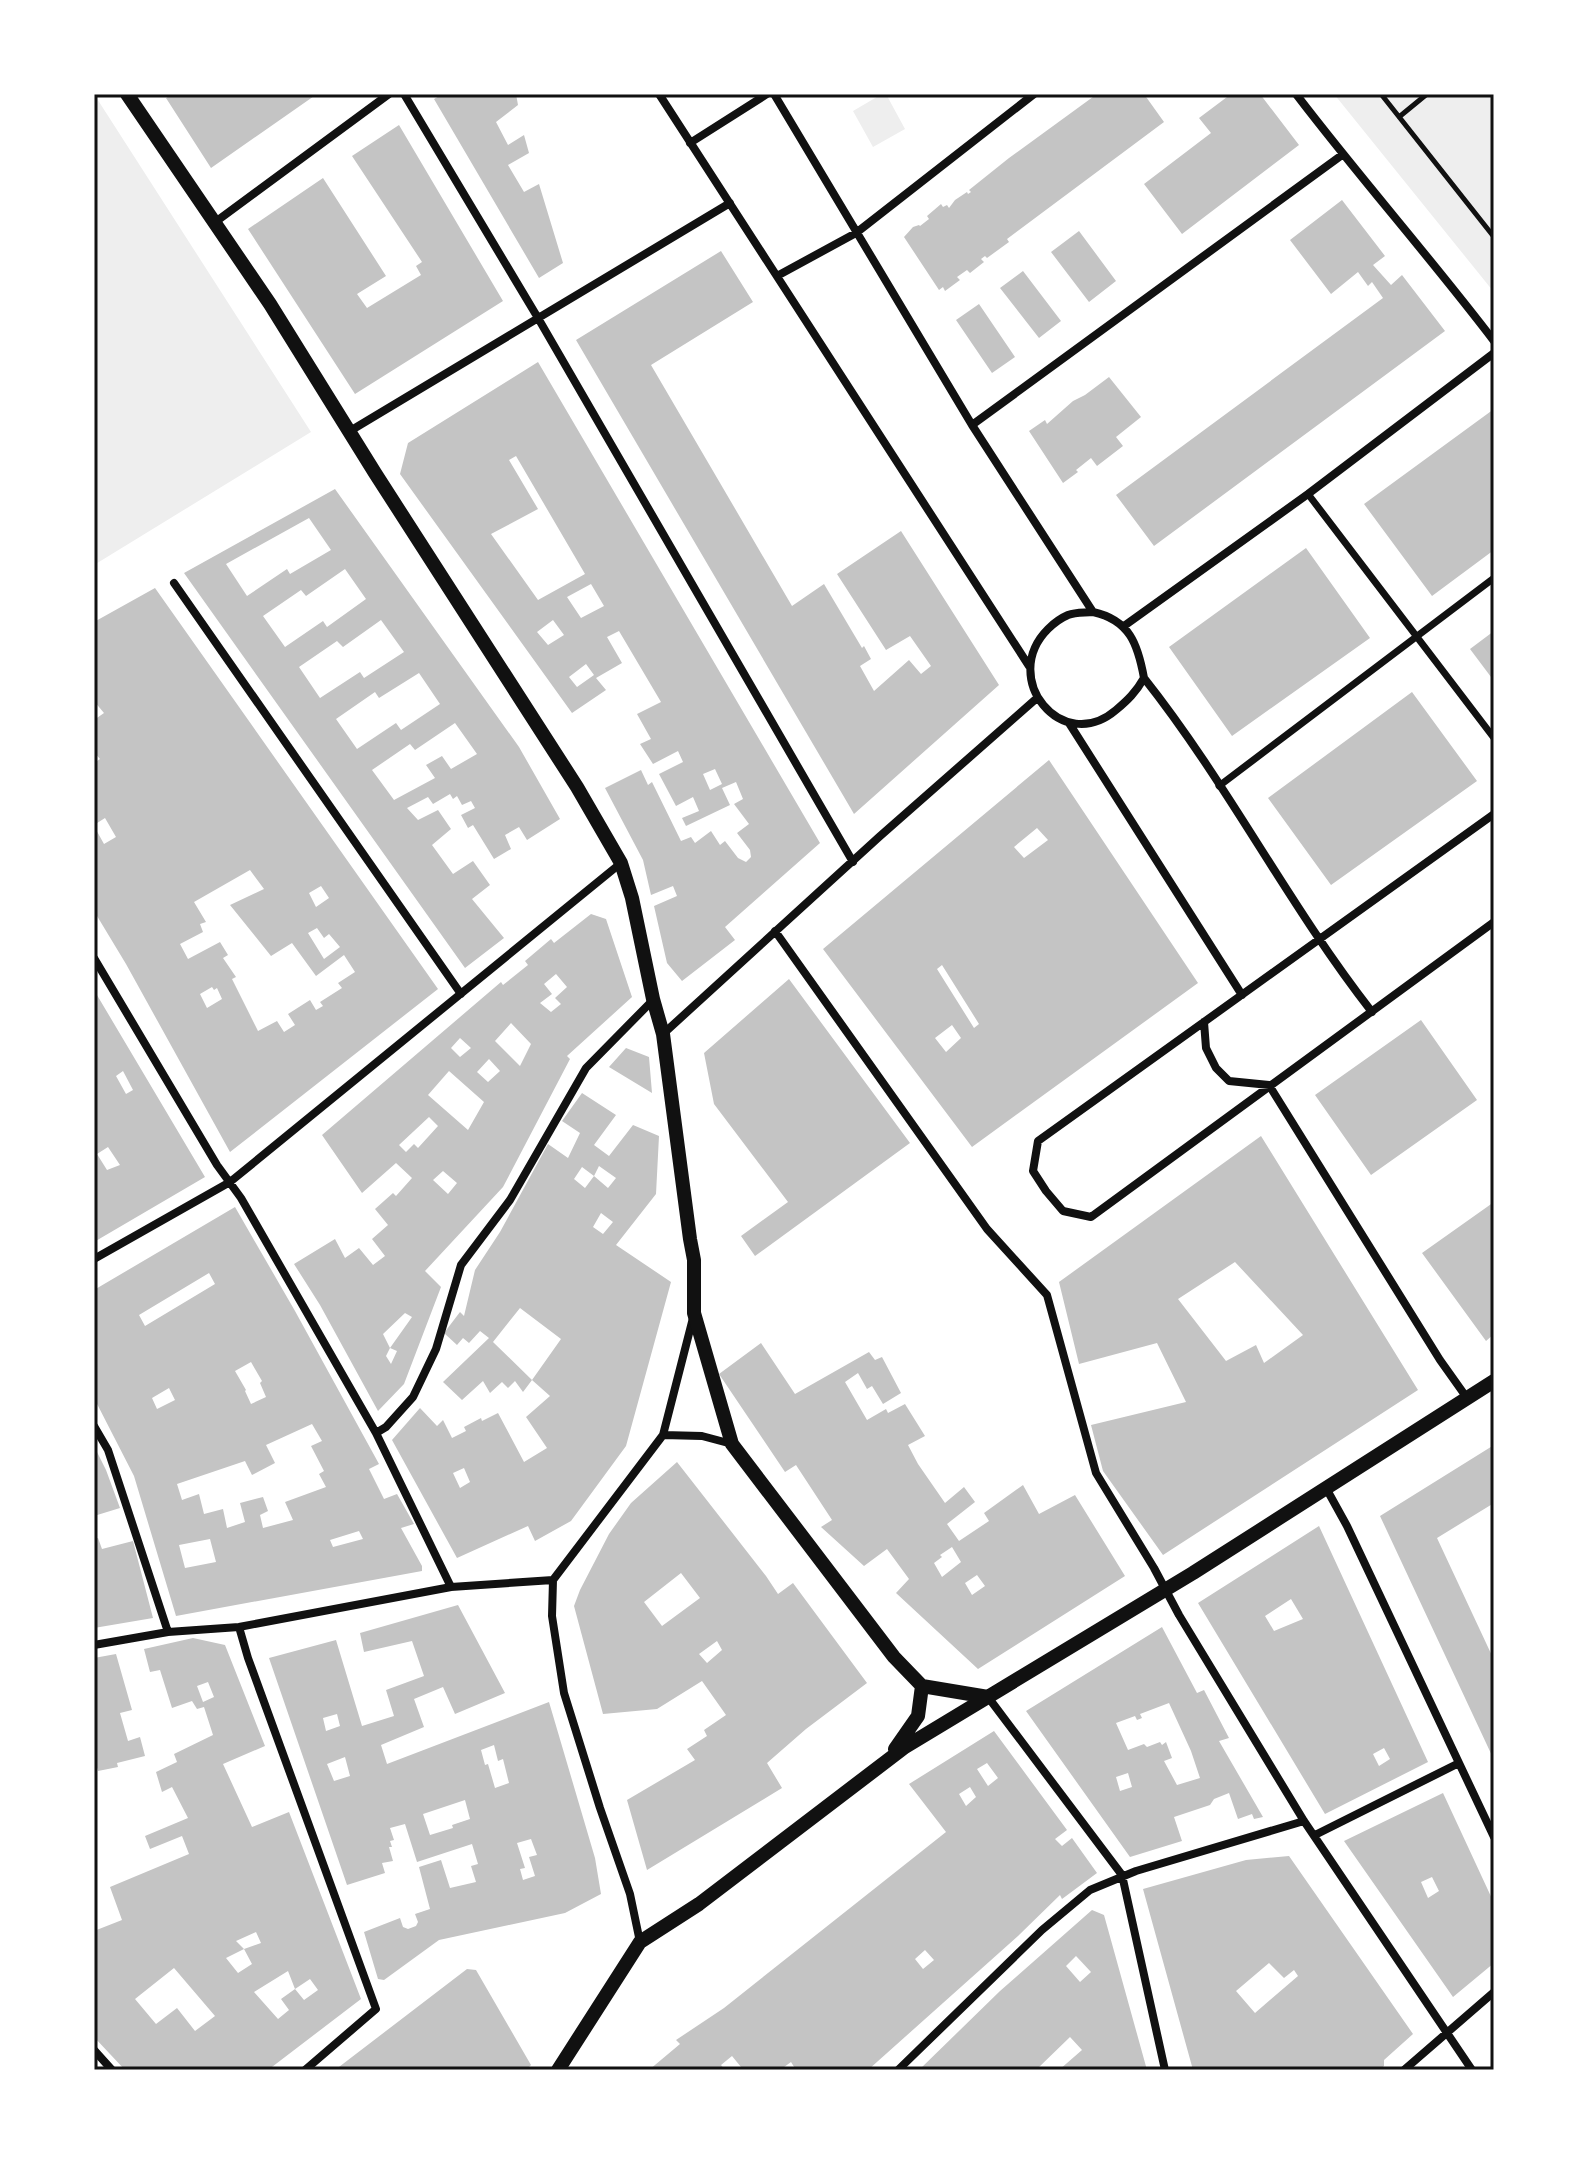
<svg xmlns="http://www.w3.org/2000/svg" width="1588" height="2164" font-family="'Open Sans',sans-serif">
<style>
.green{fill:#eee}
.building{fill:#c4c4c4;fill-rule:evenodd}
.lines{fill:none;stroke-linecap:round;stroke-linejoin:round}
.path{stroke:#111;stroke-width:5}
.pedestrian{stroke:#111;stroke-width:7}
.minor{stroke:#111;stroke-width:8}
.tertiary{stroke:#111;stroke-width:14}
.neatline{fill:none;stroke:#111;stroke-width:3}
</style>
<rect width="100%" height="100%" fill="#fff"/>
<!-- green -->
<path class="green" d="M94,94L311,432L94,565Z
M882,94H886L905,129L873,147L853,111Z
M1334,94H1494V290L1493,291Z"/>
<!-- building -->
<path class="building" d="M173,94H317L211,168L166,98Z
M443,94H516L518,105L496,122L508,145L524,135L529,153L508,165L524,192L539,184L563,263L539,278L434,99Z
M1097,94H1144L1164,122L1007,239L1009,242L987,258L985,256L981,259L984,262L970,273L967,270L957,277L960,280L945,291L943,287L939,290L904,237L913,227L919,225L920,226L929,219L927,216L941,204L943,207L947,205L949,208L955,200L967,192L968,194L971,192L969,190L1009,158Z
M1231,94H1260L1299,145L1182,234L1144,184L1211,133L1199,118Z
M399,125L503,301L355,394L248,229L323,178L386,276L357,294L367,308L421,275L416,266L422,262L352,156Z
M1342,200L1385,256L1373,265L1391,285L1402,275L1445,331L1154,546L1116,495L1383,298L1372,282L1368,286L1358,272L1331,294L1290,240Z
M1079,231L1116,281L1089,302L1051,252Z
M721,251L753,302L651,365L792,606L824,584L862,648L864,646L871,659L860,666L874,691L909,660L921,674L931,666L910,636L886,650L837,574L901,531L999,685L854,814L576,340Z
M1023,271L1061,321L1039,338L1000,288Z
M979,304L1015,357L992,373L956,320Z
M538,362L820,843L725,927L735,940L682,981L667,963L654,906L677,896L673,886L651,895L643,860L605,788L641,770L648,785L652,782L681,841L691,837L695,843L711,831L720,845L725,841L738,858L746,862L751,857L750,850L737,833L749,824L734,804L743,799L736,782L722,788L730,805L686,826L682,818L699,811L693,797L676,806L659,774L683,762L678,751L653,764L640,744L651,739L637,714L661,702L619,631L607,637L622,663L596,678L606,690L572,713L400,474L408,443ZM516,456L585,574L538,600L491,534L538,509L509,460ZM591,584L604,606L581,618L567,597ZM553,620L564,635L548,645L537,632ZM586,664L594,675L577,687L569,677ZM715,769L722,784L710,790L703,774Z
M1109,377L1141,417L1116,437L1123,446L1097,466L1091,458L1076,470L1078,472L1063,483L1029,431L1045,420L1047,424L1073,401L1085,395Z
M1494,409V550L1432,596L1364,504Z
M335,489L519,747L560,819L527,840L519,827L505,835L511,849L494,859L473,825L468,828L461,815L475,808L471,801L462,805L457,796L453,799L450,794L433,804L428,797L407,808L418,820L438,810L451,829L432,845L453,874L473,861L490,885L472,899L504,938L465,968L184,573ZM309,518L331,550L290,574L287,569L247,596L226,564ZM345,569L366,599L327,627L323,621L285,647L263,616L301,590L306,596ZM381,620L404,652L364,678L360,672L320,698L299,667L337,641L343,647ZM419,673L440,704L401,730L396,723L357,749L336,719L375,692L379,698ZM455,723L477,754L451,769L442,756L426,765L435,778L394,800L372,770L410,744L415,750Z
M1306,548L1370,638L1232,736L1169,647Z
M155,588L438,989L230,1152L126,964L94,911V826L104,844L116,837L105,818L94,825V807L97,805L94,799V763L100,759L94,752V720L104,713L94,701V622ZM250,870L264,889L230,905L271,956L292,943L316,976L344,955L355,972L338,983L342,988L320,1002L323,1006L316,1010L310,1000L288,1014L295,1025L284,1032L277,1021L258,1031L232,979L236,977L223,958L228,955L220,942L188,959L180,944L203,932L200,924L206,922L194,902ZM321,886L329,898L316,907L309,893ZM317,928L324,938L329,934L340,947L324,959L308,933ZM212,987L214,990L217,988L222,999L207,1008L200,994Z
M1494,631V681L1470,649Z
M1412,692L1477,781L1331,885L1268,798Z
M1049,760L1198,983L972,1147L823,949ZM1037,828L1048,840L1024,858L1014,847ZM942,965L979,1024L974,1028L937,969ZM952,1025L961,1038L946,1052L935,1038Z
M591,914L606,919L632,997L567,1056L570,1059L503,1187L425,1271L441,1287L404,1384L378,1411L320,1305L294,1264L335,1239L345,1258L359,1248L373,1265L385,1256L372,1239L388,1225L375,1209L393,1193L396,1196L412,1178L396,1163L362,1193L322,1135L501,982L503,985L528,965L525,961L551,939L554,943ZM556,974L567,987L555,998L561,1004L551,1012L540,1003L552,994L544,984ZM511,1023L531,1044L520,1066L495,1041ZM460,1038L471,1048L460,1057L451,1048ZM489,1059L500,1071L488,1082L477,1072ZM449,1071L484,1102L468,1130L428,1095ZM429,1117L438,1126L418,1148L414,1144L406,1152L399,1145ZM443,1171L457,1183L448,1194L433,1180ZM405,1313L412,1317L390,1348L397,1351L391,1364L386,1356L390,1348L383,1334Z
M789,979L910,1143L755,1256L741,1236L788,1202L714,1104L704,1053Z
M94,990L205,1177L94,1242ZM123,1071L133,1090L126,1094L116,1076ZM108,1147L120,1165L107,1170L97,1154Z
M1421,1020L1477,1100L1371,1175L1315,1095Z
M626,1048L649,1057L652,1093L609,1067Z
M582,1093L616,1115L594,1145L609,1156L633,1125L659,1136L656,1194L616,1245L671,1282L626,1446L571,1521L535,1541L528,1526L457,1558L392,1440L420,1408L437,1426L443,1420L452,1438L466,1431L464,1427L481,1418L482,1421L498,1413L524,1462L547,1448L526,1417L550,1396L532,1380L561,1339L520,1308L493,1342L532,1380L523,1392L515,1381L508,1388L502,1382L490,1393L483,1381L462,1400L443,1382L489,1338L480,1331L469,1343L463,1338L457,1345L444,1333L460,1312L464,1316L475,1270L500,1232L548,1144L568,1158L580,1133L562,1121ZM599,1166L616,1178L608,1188L594,1176L585,1188L574,1179L582,1167L594,1176ZM601,1213L613,1222L603,1234L593,1227ZM464,1468L470,1482L460,1488L453,1473Z
M1261,1136L1418,1390L1163,1555L1103,1471L1091,1425L1186,1402L1157,1343L1079,1364L1059,1282ZM1235,1262L1303,1335L1264,1363L1256,1345L1226,1361L1178,1299Z
M1494,1202V1334L1486,1341L1422,1253Z
M235,1207L295,1311L379,1464L369,1469L384,1499L397,1494L414,1524L401,1528L422,1566V1571L176,1616L134,1476L94,1398V1290ZM209,1273L215,1284L145,1326L139,1315ZM251,1362L262,1381L260,1383L266,1397L251,1404L245,1391L246,1390L235,1371ZM169,1388L175,1400L157,1409L152,1398ZM312,1424L322,1441L311,1446L324,1471L319,1474L326,1487L285,1502L293,1520L263,1528L260,1515L268,1511L263,1497L240,1503L245,1522L227,1528L223,1509L204,1514L199,1494L182,1500L177,1484L245,1461L252,1475L275,1463L266,1445ZM359,1531L363,1539L333,1547L330,1540ZM210,1539L216,1562L185,1568L179,1545Z
M761,1343L795,1394L869,1352L875,1360L882,1357L901,1393L883,1404L872,1386L867,1389L858,1373L845,1382L867,1420L886,1409L888,1413L905,1404L925,1436L908,1445L918,1464L945,1503L964,1487L975,1502L947,1524L959,1541L989,1521L984,1513L1023,1485L1039,1514L1075,1495L1125,1576L978,1669L896,1593L909,1579L887,1549L864,1566L821,1527L832,1520L796,1465L785,1472L719,1374ZM952,1547L961,1562L942,1577L934,1563L942,1557L940,1555ZM977,1575L985,1586L972,1595L965,1583Z
M1494,1445V1503L1437,1538L1494,1660V1760L1380,1516Z
M94,1446L106,1470L120,1508L94,1516Z
M677,1462L766,1576L778,1594L793,1583L867,1683L806,1729L767,1763L782,1788L647,1870L627,1800L695,1760L687,1749L707,1736L704,1730L726,1715L702,1681L657,1709L603,1714L574,1606L580,1590L609,1534L631,1503ZM681,1573L700,1598L662,1626L644,1602ZM717,1641L722,1650L707,1663L699,1654Z
M1319,1526L1428,1762L1325,1814L1198,1603ZM1291,1599L1303,1619L1274,1631L1265,1616ZM1384,1748L1390,1759L1379,1766L1373,1754Z
M98,1538L102,1549L133,1541L153,1618L94,1628V1539Z
M458,1605L505,1693L455,1714L443,1687L414,1699L424,1727L381,1745L387,1764L549,1702L595,1858L601,1894L565,1913L439,1940L384,1980L378,1979L364,1932L400,1918L403,1927L408,1929L416,1926L418,1922L415,1914L430,1909L419,1867L441,1860L450,1888L476,1882L471,1866L478,1864L472,1844L417,1862L405,1824L390,1828L394,1840L390,1841L392,1847H389L393,1861L382,1863L385,1873L347,1885L269,1658L336,1640L362,1726L394,1716L386,1690L424,1676L412,1641L364,1652L360,1633ZM337,1714L340,1726L326,1731L323,1718ZM494,1745L498,1761L503,1759L509,1783L495,1788L488,1764L485,1765L481,1750ZM345,1757L350,1776L334,1781L327,1764ZM465,1800L470,1819L452,1825L453,1828L430,1835L423,1814ZM531,1839L537,1855L529,1857L535,1876L523,1880L520,1869L525,1868L517,1843Z
M1162,1627L1197,1693L1204,1690L1229,1738L1219,1741L1263,1817L1254,1819L1252,1814L1238,1819L1229,1793L1214,1799L1210,1805L1174,1817L1182,1841L1130,1857L1026,1711ZM1169,1703L1191,1751L1200,1778L1177,1785L1164,1761L1172,1758L1166,1742L1162,1745L1160,1742L1147,1747L1144,1744L1128,1750L1116,1723L1135,1716L1137,1720L1142,1718L1140,1714ZM1128,1773L1132,1787L1120,1791L1116,1777Z
M193,1638L225,1645L265,1746L223,1764L252,1827L289,1812L361,1999L268,2070H125L94,2037V1931L122,1920L110,1887L189,1854L182,1836L150,1849L145,1836L188,1818L172,1787L162,1792L156,1772L177,1762L174,1754L213,1735L204,1707L197,1709L192,1701L172,1708L160,1670L150,1672L144,1649ZM208,1682L214,1697L203,1702L197,1686ZM256,1932L261,1943L244,1949L252,1964L238,1973L226,1958L244,1949L236,1941ZM174,1968L215,2016L195,2031L177,2008L156,2024L135,1999ZM288,1971L295,1989L281,1999L289,2010L278,2019L254,1992ZM310,1979L318,1990L304,2000L295,1989Z
M116,1654L132,1710L120,1713L128,1741L140,1737L145,1756L117,1763L118,1767L98,1771L96,1764L94,1765V1711H97L94,1703V1658Z
M994,1731L1067,1830L1055,1839L1062,1846L1072,1838L1097,1873L1062,1899L1060,1895L1018,1936L868,2070H796L791,2062L780,2070H738L741,2067L732,2056L721,2065L725,2070H649L680,2044L676,2040L724,2008L946,1832L909,1784ZM987,1763L998,1778L988,1786L977,1769ZM970,1787L976,1797L966,1806L959,1794ZM925,1950L934,1960L923,1969L915,1959Z
M1443,1793L1494,1903V1963L1453,1997L1344,1841ZM1432,1877L1439,1891L1428,1898L1421,1882Z
M1289,1856L1413,2034L1384,2060V2066L1380,2070H1193L1143,1889L1246,1860ZM1269,1963L1284,1978L1294,1970L1298,1976L1255,2013L1236,1991Z
M1092,1910L1104,1915L1147,2070H1059L1082,2050L1070,2037L1036,2070H970L969,2068L967,2070H919L1000,1991ZM1076,1956L1091,1972L1080,1982L1066,1966Z
M467,1969L476,1970L531,2065L526,2070H335Z"/>
<g class="lines">
<!-- path -->
<path class="path" d="M1381,94L1494,237
M1399,117L1427,94"/>
<!-- pedestrian -->
<path class="pedestrian" d="M1308,494L1494,738
M1219,786L1494,578"/>
<!-- minor -->
<path class="minor" d="M404,94L538,318L853,862
M659,94L1029,666
M774,94L972,425L1093,612
M1296,94C1360,178 1430,257 1494,341
M690,143L767,94
M214,223L389,94
M777,276L856,233L1034,94
M972,425L1342,155
M350,431L730,203
M174,583L461,994
M1093,612C1130,620 1138,645 1144,678C1136,692 1128,700 1116,710C1062,756 999,678 1048,629C1054,623 1061,618 1068,615C1076,612 1085,613 1093,612Z
M1124,626L1308,494L1494,353
M1144,678C1228,784 1289,906 1372,1012
M1069,723L1242,995
M1494,814L1038,1141L1033,1171L1046,1191L1063,1211L1091,1217L1494,922
M775,931L987,1229L1047,1295L1096,1473L1154,1568L1179,1615L1304,1821L1472,2070
M94,958L217,1165L241,1198L376,1433L451,1587
M1204,1022L1206,1048L1216,1068L1229,1081L1269,1085L1440,1360L1467,1398
M663,1034L879,837L1037,698
M94,1259L230,1182L621,863
M94,1426L108,1450L168,1632
M376,1433L386,1427L413,1397L436,1349L461,1265L510,1200L586,1068L653,1000
M663,1435L702,1436L732,1444
M1326,1488L1347,1526L1494,1837
M239,1627L248,1658L376,2009L305,2070
M94,1645L168,1632L239,1627L451,1587L553,1580
M988,1697L1122,1875L1165,2070
M1315,1835L1459,1763
M640,1942L630,1894L600,1808L564,1693L552,1616L553,1580L663,1435L693,1318
M94,2050L112,2070
M898,2070L1042,1930L1090,1890L1136,1871L1304,1821
M1404,2070L1494,1992"/>
<!-- tertiary -->
<path class="tertiary" d="M127,94L270,304L375,473L577,787L621,863L632,898L653,999L663,1034L690,1239L694,1260V1313L732,1444L894,1657L922,1686L988,1697
M895,1749L918,1716L922,1686
M558,2070L640,1942L699,1904L905,1747L1193,1573L1494,1381"/>
</g>
<!-- border -->
<rect width="1588" height="2164" fill="none" stroke="#ffffff" stroke-width="192"/>
<rect x="96" y="96" width="1396" height="1972" class="neatline"/>
</svg>
